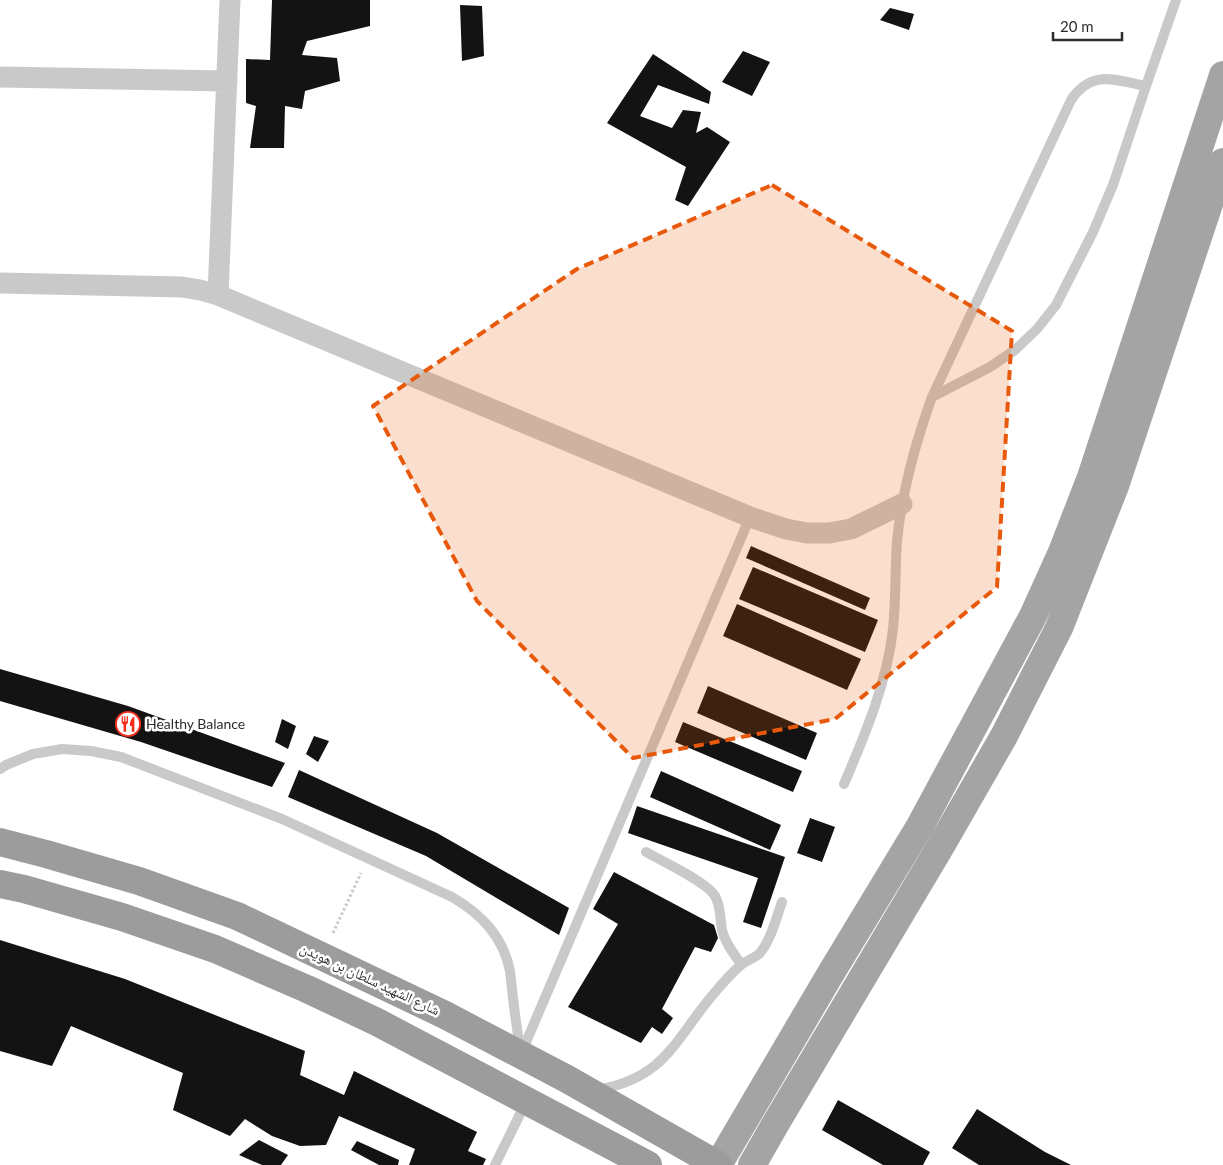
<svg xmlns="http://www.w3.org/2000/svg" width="1223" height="1165" font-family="Lato,'Noto Naskh Arabic',sans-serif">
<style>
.building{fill:#131313}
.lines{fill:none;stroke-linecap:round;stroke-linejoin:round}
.path{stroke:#c9c9c9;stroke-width:3;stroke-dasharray:2.5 2.5;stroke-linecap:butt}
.service{stroke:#c9c9c9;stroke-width:10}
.minor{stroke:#c9c9c9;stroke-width:21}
.primary{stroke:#a4a4a4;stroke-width:28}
.trunk{stroke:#9c9c9c;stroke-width:28}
.marked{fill:#e8590c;fill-opacity:0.2;stroke:#e8590c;stroke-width:4;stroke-dasharray:10 6;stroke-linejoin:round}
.labels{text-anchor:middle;stroke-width:5;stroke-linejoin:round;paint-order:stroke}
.poi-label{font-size:14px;fill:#2c2c2c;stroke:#fff;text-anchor:start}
.street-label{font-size:14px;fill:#2c2c2c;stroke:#fff}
</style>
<rect width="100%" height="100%" fill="#fff"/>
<!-- building -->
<path class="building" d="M272,0H370V26L307,41L302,55L337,58L340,81L305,91L302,109L285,106L284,148H250L256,106L246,103V59L270,60Z
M460,5L482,6L484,56L462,61Z
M890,8L914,14L909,30L880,20Z
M743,51L770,62L752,96L722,82Z
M653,54L711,92L709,104L658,85L640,116L672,128L683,110L701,112L696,133L707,127L730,142L688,206L675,200L686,167L607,123Z
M751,546L870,598L865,610L746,558Z
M753,567L878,620L865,652L739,599Z
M737,604L861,659L847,690L723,636Z
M0,669L128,706L285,763L272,787L141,742L0,701Z
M708,686L817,733L806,760L697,713Z
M282,719L296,726L288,749L275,742Z
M683,722L802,771L793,792L675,742Z
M314,736L329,741L318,762L306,754Z
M299,770L437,833L569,908L559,935L426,856L288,797Z
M661,771L781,825L770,850L650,797Z
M637,806L785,857L761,928L743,922L758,878L628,833Z
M810,818L835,827L822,862L797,853Z
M614,872L714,925L718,938L711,952L695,947L662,1009L673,1018L662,1034L652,1027L641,1043L568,1007L618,924L593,909Z
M0,940L125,979L305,1051L300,1075L344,1095L354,1071L477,1132L468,1151L486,1159L483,1165H409L415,1149L339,1116L326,1145L300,1146L272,1136L245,1119L230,1136L173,1110L183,1073L71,1026L52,1066L0,1051Z
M838,1100L930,1152L923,1165H883L822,1130Z
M977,1109L1045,1152L1071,1165H979L952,1148Z
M259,1140L288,1155L281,1165H262L239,1155Z
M357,1141L399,1160L398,1165H379L351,1150Z"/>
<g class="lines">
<!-- path -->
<path class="path" d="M333,933L361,873"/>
<!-- service -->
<path class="service" d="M932,397L990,367L1015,350L1037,329L1056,305L1093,232L1113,185L1146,86
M0,769L6,765L33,754L62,749L91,751L121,757L282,819L452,897C481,914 503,936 510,971C511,980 512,989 513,998C515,1016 518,1034 520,1051
M844,784C865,735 887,683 893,629C896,600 895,570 897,541C902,491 915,444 932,397L1071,100C1092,69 1114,80 1146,86L1176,0
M646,852C662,861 707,882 715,896C721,906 720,919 722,930C725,943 734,954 741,964
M521,1054L750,517
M597,1090C667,1078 675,1038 716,991C724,982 731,973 740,966C745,961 753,959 759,954C771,941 776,918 782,902
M495,1165L526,1102"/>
<!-- minor -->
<path class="minor" d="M0,77L227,81
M0,283L182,287L200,290L218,295L750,517L786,529L807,533H829L851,529L902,504
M218,295L230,0"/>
<!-- primary -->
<path class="primary" d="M718,1165L831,973L920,826L1033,616L1062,552L1091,477L1223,75
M752,1165L776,1123L942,844L1004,736L1059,628L1115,486L1223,162"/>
<!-- trunk -->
<path class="trunk" d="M0,842L46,854L139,881L237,916L445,1015L567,1079L718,1165
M0,884L24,889L122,917L215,949L307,989L377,1022L648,1165"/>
</g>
<!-- marked area -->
<path class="marked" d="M772,185L1012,331L997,587L835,719L633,758L477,601L373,406L577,269Z"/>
<!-- icons -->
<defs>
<symbol id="restaurant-ring" viewBox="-11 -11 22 22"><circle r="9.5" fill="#fff" stroke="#f52b1c" stroke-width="1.5"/><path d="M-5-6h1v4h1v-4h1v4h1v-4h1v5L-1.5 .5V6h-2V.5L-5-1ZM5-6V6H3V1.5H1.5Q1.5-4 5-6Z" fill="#f52b1c"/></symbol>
</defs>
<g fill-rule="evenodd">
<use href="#restaurant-ring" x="114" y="710" width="28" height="28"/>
</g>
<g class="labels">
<!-- poi labels -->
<g class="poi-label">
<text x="146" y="729">Healthy Balance</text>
</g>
<!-- street labels -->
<g class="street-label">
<text transform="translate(370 979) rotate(25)" y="5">شارع الشهيد سلطان بن هويدن</text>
</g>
</g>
<!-- scale -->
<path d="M1053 32v8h69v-8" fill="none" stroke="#2c2c2c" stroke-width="2.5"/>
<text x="1060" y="32" font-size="15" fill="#2c2c2c" stroke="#ffffff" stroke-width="4" paint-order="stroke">20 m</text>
</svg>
